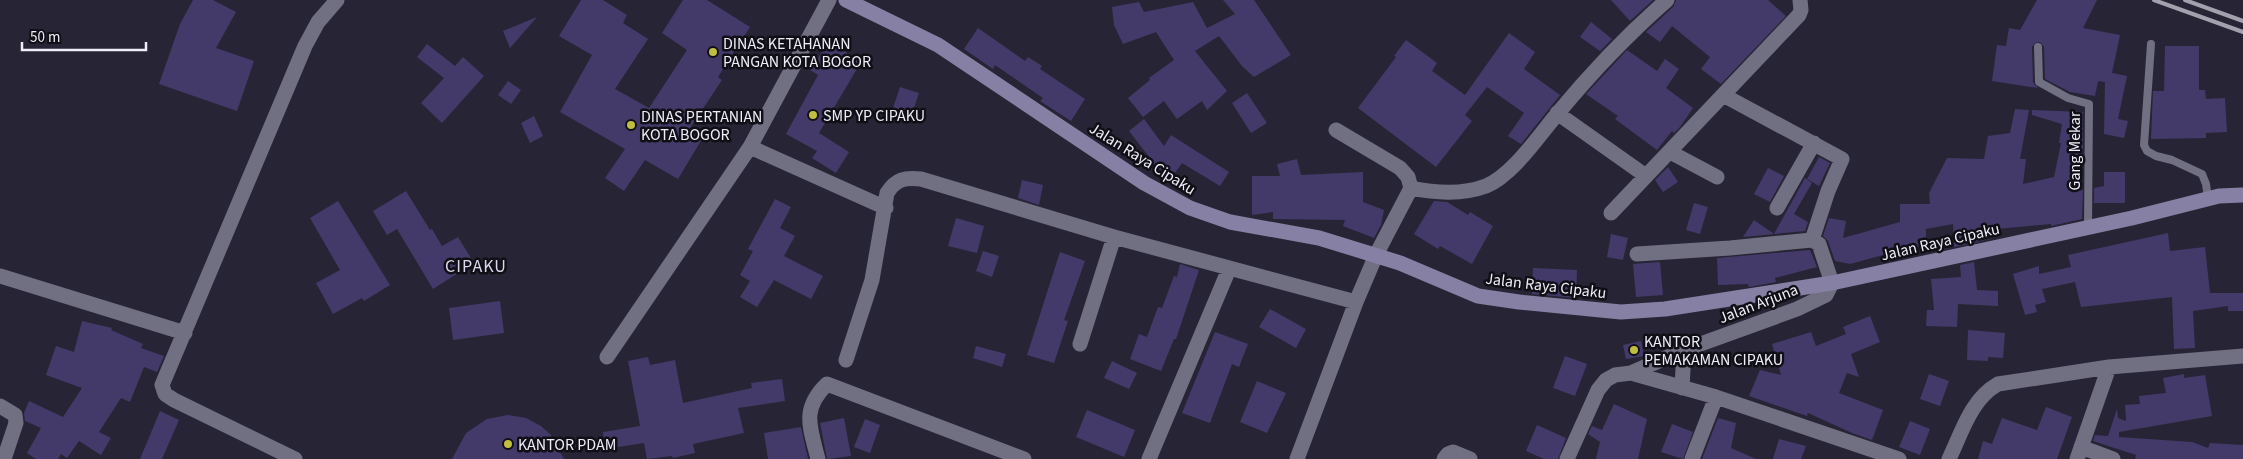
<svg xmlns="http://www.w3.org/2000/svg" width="2243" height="459" font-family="'Source Sans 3',sans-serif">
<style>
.building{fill:#433a69}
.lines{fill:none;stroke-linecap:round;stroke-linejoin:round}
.lane{stroke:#716f82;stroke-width:8}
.street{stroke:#716f82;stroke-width:15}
.secondary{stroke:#8580a4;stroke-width:15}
.rail{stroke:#a3a1ae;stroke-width:4}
.poi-dot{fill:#c0be41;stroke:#100f16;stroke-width:2}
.labels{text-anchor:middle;stroke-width:5;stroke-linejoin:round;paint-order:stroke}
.poi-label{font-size:16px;fill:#efedf8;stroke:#100f16;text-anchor:start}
.street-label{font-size:16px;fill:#efedf8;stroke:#100f16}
.neighbourhood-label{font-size:18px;letter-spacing:1px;fill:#d9d7ec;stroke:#100f16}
</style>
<rect width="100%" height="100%" fill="#272535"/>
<!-- building -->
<path class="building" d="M193,0H213L236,12L216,48L254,61L237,111L159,84L180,24Z
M581,0H603L627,15L623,23L648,39L615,89L649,108L687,50L662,33L683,0H707L750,27L718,77L722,80L688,131L702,139L678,179L645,160L624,191L605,178L625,149L560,112L592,55L559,36Z
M1223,0H1254L1291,55L1254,77L1242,66L1219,36L1195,51L1227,91L1207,110L1202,101L1177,119L1164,101L1143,117L1128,98L1150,80L1149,78L1174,60L1156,32L1123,44L1114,25L1112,7L1139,2L1144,12L1193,2L1207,28L1235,14Z
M1611,0H1653L1630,21Z
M1676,0H1768L1786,16L1721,84L1701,69L1710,57L1672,26L1660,42L1646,32L1673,7Z
M2037,0H2097L2083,28L2120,35L2112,73L2127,76L2118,119L2128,121L2124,138L2104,134L2105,82L2098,81L2095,96L2070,92L2045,79L2044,47L2040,42L2035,43L2032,47L2033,82L2038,88L1992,81L1997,45L2006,46L2009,28L2020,30Z
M537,17L510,48L503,31Z
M1591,22L1612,39L1600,51L1580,37Z
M978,28L1025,61L1028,57L1042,66L1040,69L1085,99L1071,121L1040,101L1043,98L995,65L993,69L964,49Z
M1509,33L1535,52L1524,69L1560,95L1521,144L1508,136L1524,113L1487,87L1465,115L1472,121L1436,167L1358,108L1396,57L1394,56L1406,40L1437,63L1432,71L1465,95Z
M829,41L861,62L819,133L849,152L836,173L812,158L817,151L786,134L818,75L810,70Z
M427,44L455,66L463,57L484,76L442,123L421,103L444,78L417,57Z
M2165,46H2199V90H2205L2206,99L2225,98L2227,132L2206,133V138L2151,139L2153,91H2164Z
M1627,50L1657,71L1665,59L1679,69L1666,88L1693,108L1680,127L1674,133L1672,131L1657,150L1615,119L1618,116L1586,94Z
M508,81L521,90L511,104L498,95Z
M900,87L919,93L912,114L893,108Z
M1247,93L1267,123L1251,133L1232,103Z
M2015,109L2029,110L2020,159H2026L2023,184L2054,177L2061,143H2059L2062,124L2032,115V110L2083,112V150L2074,192L2083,190L2082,219L2051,226V224L1985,230V240L1954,247L1953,224L1926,229V247H1893L1894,252L1850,264L1835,261L1828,241L1823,236L1829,218L1846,221L1843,238L1900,222V204H1930L1929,193L1947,158L1984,159L1988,136L2010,133Z
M534,116L543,136L530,143L521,123Z
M1144,119L1164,146L1171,135L1229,172L1220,186L1182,163L1172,177L1152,164L1153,162L1129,131Z
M1819,157L1830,163L1819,186L1807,179Z
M1297,159L1301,175L1363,172V202L1384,210L1381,225L1374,238L1343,226L1345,220L1273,219V212L1252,215V176H1280L1277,164Z
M1668,167L1678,182L1663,192L1655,180Z
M1768,168L1784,176L1770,202L1754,194Z
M2104,172H2125V203H2094V188L2104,186Z
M1805,178L1812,183L1794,214L1808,222L1805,231L1743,237L1754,220L1774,234Z
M1022,180L1043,185L1039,205L1018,198Z
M406,191L430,230L432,229L442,246L458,237L474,263L433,289L397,229L387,235L373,211Z
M775,199L791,207L780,228L795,236L784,256L823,276L811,299L774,280L757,307L740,297L750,281L740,275L753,251L748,249Z
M338,201L390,285L364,301L362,298L333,314L316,283L340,270L310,218Z
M1434,201L1447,202L1468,215L1470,212L1493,226L1472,264L1440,246L1438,249L1414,234Z
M1694,203L1708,207L1700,234L1686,230Z
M956,218L984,226L977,253L948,246Z
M2168,233L2170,251L2205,247L2210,293H2243V311H2228V306L2193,311L2195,348L2174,349L2172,297L2081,307L2075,282L2042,289L2046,302L2035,305L2037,312L2025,315L2013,274L2039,266V274L2071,267L2068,255Z
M1611,234L1628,238L1623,260L1607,257Z
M1810,250L1817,267L1775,278L1776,282L1749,287L1748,284L1718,285L1717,258Z
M983,251L999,256L992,277L976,271Z
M1060,252L1085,261L1064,320L1068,321L1054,363L1027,355Z
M1660,262L1663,295L1636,297L1633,264Z
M1974,262L1977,290L1998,291V306L1958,304L1957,327L1926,326L1927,310H1934L1931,279L1961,277L1960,265Z
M1180,264L1199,270L1176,339H1174L1161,371L1130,359L1139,334L1147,337L1158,307L1162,308L1174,276L1177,277Z
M1533,268L1577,270L1576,298L1532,294Z
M500,301L504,333L453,340L449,308Z
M1270,309L1306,329L1296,348L1259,327Z
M1870,316L1880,342L1851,354L1859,377L1847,373L1839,393L1883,410L1872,440L1852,433L1808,413L1807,416L1749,396L1760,370L1781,375L1772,344L1811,332L1816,346L1846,334L1843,327Z
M82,321L112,328L111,330L143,344L141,348L164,356L157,372L144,367L130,402L121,398L99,432L111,438L101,455L79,441L67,458L61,454L58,459H36L27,453L41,428L25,421L24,413L29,401L63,417L82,388L46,375L56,346L74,352Z
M1968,330L2005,333L2003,358L1988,357V361L1967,360Z
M1215,332L1248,344L1239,367L1232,364L1210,423L1182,413Z
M1641,341L1644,356L1626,359L1623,345Z
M976,346L1006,354L1002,367L973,358Z
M1565,356L1587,364L1575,396L1553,388Z
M648,357L650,365L675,360L683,403L752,388L751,383L782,379L785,401L738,408L744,433L693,444L695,453L673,458L672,456L647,459L644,443L605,449L603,432L640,426L628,361Z
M1112,361L1137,373L1129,389L1104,378Z
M1929,374L1949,381L1940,406L1920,399Z
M2184,374V378L2205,375L2212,416L2119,432V437L2192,442L2208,448L2210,443L2243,445V459H2135L2136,455L2093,441L2095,435L2108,436L2117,409L2118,418L2126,421L2125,405L2140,404L2139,396L2166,393L2163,378Z
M1257,381L1286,393L1267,433L1240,422Z
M1614,404L1647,419L1638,459H1596L1600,442L1588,434L1592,426L1602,430Z
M2046,407L2072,417L2057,459H1978L1983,441L1992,444L2002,418L2037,430Z
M1087,410L1135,430L1124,457L1076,437Z
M160,411L179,420L162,459H140Z
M508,415L526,418L541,426L551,435L564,459H452L466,433L487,419Z
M844,418L851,456L827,459L820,423Z
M1718,418L1736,423L1731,448L1756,459H1702Z
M865,419L880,425L870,453L854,447Z
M1910,421L1930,429L1920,455L1899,447Z
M1672,424L1693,432L1683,459L1661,452Z
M1537,425L1566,438L1558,459H1544L1526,451Z
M801,427L808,459H768L764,433Z
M1779,439L1806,446L1801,459H1773Z"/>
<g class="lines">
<!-- lane -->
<path class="lane" d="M2151,44L2144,145L2147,151L2156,156L2172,160L2202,174L2206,184L2208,198
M2038,47L2039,82L2068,98L2089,104L2088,226"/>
<!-- street -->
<path class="street" d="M1557,113L1646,176
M750,147L886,208
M1670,152L1717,177
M1411,188C1435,193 1462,195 1486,186C1513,175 1540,134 1558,113C1591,73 1627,35 1667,0
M1777,208L1814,143
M1611,213L1799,15L1801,10L1800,0
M1637,254L1730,248L1812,240
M0,276L185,333
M1080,344L1114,237
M607,357L750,147L829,0
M846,360L872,280L887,193C896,179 905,177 921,179L1114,237L1356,302
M2109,367L2243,356
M1631,373L1716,397L1899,459
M1682,388L1684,350
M0,406L15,415L16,423L4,459
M2081,447L2113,459
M295,459L174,400L165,394L162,385L305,46L318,22L337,0
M818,459C810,427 801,409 827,384L1024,459
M1149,459L1229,269
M1297,459L1356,302L1376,255L1411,188L1408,177L1400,168L1336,130
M1444,459L1448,454L1453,452L1470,459
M1567,459L1598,390L1606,380L1615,375L1631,373L1684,350L1797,309L1826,295L1832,283L1819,244L1812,240L1828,191L1842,159L1723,95
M1692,459L1716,397
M1949,459C1962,432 1971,399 1998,384L2109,367L2077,459"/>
<!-- secondary -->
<path class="secondary" d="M846,0L938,45L1144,183L1190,208L1230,222L1319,238L1400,263L1478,296L1519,302L1621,312L1665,309L1832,283L2132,218L2219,196L2243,195"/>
<!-- rail -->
<path class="rail" d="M2154,0L2243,32
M2185,0L2243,21"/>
</g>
<!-- markers -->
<g class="poi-dot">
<circle cx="713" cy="52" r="5"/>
<circle cx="813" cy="115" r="5"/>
<circle cx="631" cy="125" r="5"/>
<circle cx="1634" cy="350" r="5"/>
<circle cx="508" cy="444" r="5"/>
</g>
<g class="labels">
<!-- poi labels -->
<g class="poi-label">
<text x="723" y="49">DINAS KETAHANAN<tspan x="723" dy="18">PANGAN KOTA BOGOR</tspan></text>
<text x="823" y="121">SMP YP CIPAKU</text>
<text x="641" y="122">DINAS PERTANIAN<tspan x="641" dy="18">KOTA BOGOR</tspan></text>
<text x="1644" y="347">KANTOR<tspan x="1644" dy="18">PEMAKAMAN CIPAKU</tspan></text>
<text x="518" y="450">KANTOR PDAM</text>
</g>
<!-- street labels -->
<g class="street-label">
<text transform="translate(2074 151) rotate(-90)" y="6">Gang Mekar</text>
<text transform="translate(1143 158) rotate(32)" y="6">Jalan Raya Cipaku</text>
<text transform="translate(1940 241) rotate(-13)" y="6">Jalan Raya Cipaku</text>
<text transform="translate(1546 285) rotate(7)" y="6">Jalan Raya Cipaku</text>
<text transform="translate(1758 303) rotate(-21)" y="6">Jalan Arjuna</text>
</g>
<!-- neighbourhood labels -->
<g class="neighbourhood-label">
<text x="476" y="272">CIPAKU</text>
</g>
</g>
<!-- scale -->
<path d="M22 42v8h124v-8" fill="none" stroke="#efedf8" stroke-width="2.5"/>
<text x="30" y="42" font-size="15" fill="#efedf8" stroke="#100f16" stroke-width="4" paint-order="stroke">50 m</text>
</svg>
